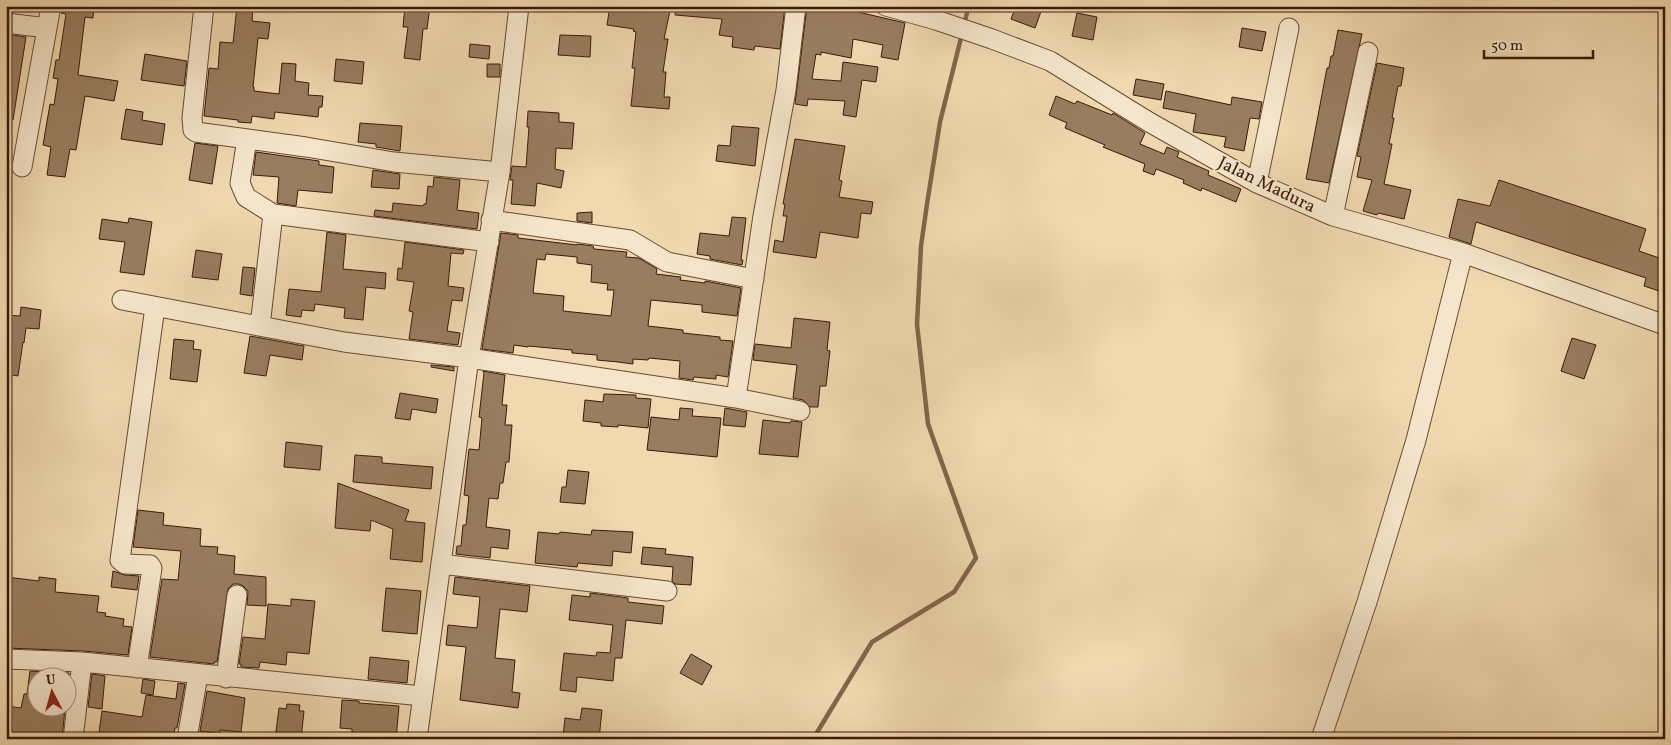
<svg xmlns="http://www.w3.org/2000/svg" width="1671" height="745" font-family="Vollkorn,serif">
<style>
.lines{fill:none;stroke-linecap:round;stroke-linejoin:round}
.stream{stroke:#82654b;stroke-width:4.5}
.building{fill:#997d60;stroke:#3b1a0a;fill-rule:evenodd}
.minor-casing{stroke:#684a33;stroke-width:21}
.minor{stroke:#f5e6cb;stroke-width:19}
.labels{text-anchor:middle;stroke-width:4;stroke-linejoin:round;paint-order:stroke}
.street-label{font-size:18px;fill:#3b1a0a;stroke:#f5e6cb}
</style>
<rect width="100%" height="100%" fill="#f0d8af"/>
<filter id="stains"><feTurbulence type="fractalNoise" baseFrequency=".004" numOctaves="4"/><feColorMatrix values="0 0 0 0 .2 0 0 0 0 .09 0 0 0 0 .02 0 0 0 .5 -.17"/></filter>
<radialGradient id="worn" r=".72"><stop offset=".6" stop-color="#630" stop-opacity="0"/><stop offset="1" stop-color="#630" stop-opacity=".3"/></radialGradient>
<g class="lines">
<!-- stream -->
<path class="stream" d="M964,24L969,6
M813,739L872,642L954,592L976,558L928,424L917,324L921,246L927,204L940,122L962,34"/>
</g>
<!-- building -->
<path class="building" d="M62,6H94L93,18L85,17L78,75L118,81L114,101L85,96L76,150L70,149L65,177L47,175L51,147L43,145L50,104L54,105L58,79L53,78L56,60H59L66,14L61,13Z
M237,6H253L252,21L270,23L268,39L258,38L253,87H254V91L279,94L282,63L296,64L295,81L309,83L308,95L323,96L322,107H319L318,117L275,112L274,119L252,116L251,123L238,122V120L204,116L209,68L218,69L220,42L233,43Z
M405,6H430L427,29H423L420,60L404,58L408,27H403Z
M610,6H645L656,8L657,6H671L664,39H668L663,72H666L664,97H670L669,109L631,106L635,68H632L636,32L633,31L634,29L607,25Z
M676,6H785L780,49L755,46L754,50L732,47L733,37L719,35L722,19L675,15Z
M807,6H855L854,11L905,23L898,60L881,57L883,45L853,39L851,58L821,52V55L816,54L812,79L841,81L843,62L878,67L876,82L862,80L856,117L843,115L845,101L808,99L807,106L795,104Z
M1016,6H1043L1035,28L1011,19Z
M1077,13L1097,17L1093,40L1072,36Z
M1242,28L1266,32L1262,51L1239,47Z
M1338,30L1362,34L1329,183L1306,179L1327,68H1329L1331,56H1333Z
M6,34L26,37L13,120L6,119Z
M560,35L591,36L590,57L558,55Z
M470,44L490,46L489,59L469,57Z
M145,54L187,61L184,86L141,80Z
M336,59L364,62L362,84L334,81Z
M1377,63L1404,68L1401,86H1398L1392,118H1394L1389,144H1392L1384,184L1411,190L1404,219L1378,213L1377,215L1363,211L1372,180L1357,177L1361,157L1357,156Z
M487,64H500V77H487Z
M1136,79L1164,84L1161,100L1133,95Z
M1166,91L1231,105L1232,97L1262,102L1259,119L1250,118L1244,151L1224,147L1226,137L1193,132L1196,114L1163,108Z
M1056,96L1075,104L1077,101L1112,115L1113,113L1145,133L1140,144L1164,154L1167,147L1179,152L1177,157L1209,171L1208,175L1241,189L1236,202L1202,188L1201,191L1183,183L1184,180L1156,169L1154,175L1143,171L1145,164L1103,147L1105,145L1065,128L1067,123L1049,115Z
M126,109L143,112L142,120L165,124L162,145L121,139Z
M528,111L559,113V122L574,123L572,149L556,148L555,169L564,171L561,188L537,183L535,206L511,204L513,180H510L512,166L526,167L529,127H527Z
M360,123L402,126L400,151L376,147V144L358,142Z
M732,126L759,128L755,166L716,161L718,145L730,146Z
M795,139L845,146L839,180L842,181L839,197L873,202L871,214L861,213L858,238L820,232L816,258L773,252L775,240L783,242L787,216H783L785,204H783Z
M195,143L218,146L212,184L189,180Z
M256,152L319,161V165L334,167L332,193L298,190L296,206L277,203L279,177L253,175Z
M373,170L400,174L399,189L371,187Z
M434,177L460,180L457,210L479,213L477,229L374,216L375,210L392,212L393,203L423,206L424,204H426L428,186L433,187Z
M1499,180L1646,229L1639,251L1665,260V293L1644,286L1646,278L1476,222L1471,244L1449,237L1458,199L1490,206Z
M592,212V223L577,221V213Z
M732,217L746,218L741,260H743L742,265L710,259V256L697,254L700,233L729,236Z
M129,218L152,222L144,275L120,272L125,242L99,239L102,219L128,223Z
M327,232L346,235L343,269L386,273L385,289L366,287L363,320L344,318L345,308L315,304L314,311L302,310L301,317L286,315L289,289L321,292Z
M501,233L518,235V238L577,245V244L593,246L594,249L627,252L626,257L639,258L657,269L656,274L681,277L680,280L705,283V281L741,288L737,316L702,312V305L651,300L648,326L683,330V333L720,337V340L733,341L728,377L716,375V379L694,377L693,380L679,378L680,361L649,358L648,360L633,359V364L618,362L597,360V355L572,353V350L528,346V347L514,345L513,353L482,349ZM546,254L577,257V263L592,265L591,282L608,284L607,290H614L611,316L563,311L564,296L533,293L537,259L545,260Z
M405,242L464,250L463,254L451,253L448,286L464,288L462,301L452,300L447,331L460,333L458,345L409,339L413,312L409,311L414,282L397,280L398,268L402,269Z
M196,250L222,254L218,280L192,277Z
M243,267L255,268L252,296L240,294Z
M21,307L41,310L39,329L26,328L24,343L23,342L18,376L6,374V315L20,316Z
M794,318L830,322L827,350L830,351L826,386H820L818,407H810L803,400L793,398L797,365L753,360L755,344L791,348Z
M250,336L304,346L302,360L270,355L266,376L244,373Z
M1572,338L1596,345L1584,379L1561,371Z
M174,339L194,341L193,349L201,350L197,382L170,379Z
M431,365L454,367V371L431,367Z
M483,371L505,375L502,405H507L505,425H512L509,462H506L503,483H500L498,499L489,498L486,527L510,530L508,549L491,547L490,558L456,554L457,546H461L463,525H466L469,496L464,495L469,449L479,450L482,418L479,417L484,373Z
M400,393L438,399L436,413L412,409L410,420L395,418Z
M604,394L636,395V398L651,399L648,428L618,425V427L601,426V423L583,421L585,400L603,402Z
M680,408L693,409L692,416L721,418L717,457L647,450L651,417L679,420Z
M725,408L747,412L745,427L723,425Z
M763,420L790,423L791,421L802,422L798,457L759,454Z
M286,442L322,446L320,470L284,467Z
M355,455L382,457V463L433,467L431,489L353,482Z
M568,470L589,472L585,504L560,502L562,487H566Z
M338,483L409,510L405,521L425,523L422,562L390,559L393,529L371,520L370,531L335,528Z
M138,510L164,513L163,525L201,529L200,546L218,547L217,554L235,556L234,574L266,577V606L247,605L248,591L243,586L239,584H233L228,589L217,662H214V664L150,657L162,579L178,580L181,551L133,547Z
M592,530L633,532L631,553L613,551L612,566L578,563L577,567L535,563L538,532L559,534L560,532L591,535Z
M643,547L666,549L665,554L693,557L691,585L675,584L672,581L673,567L641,564Z
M113,571L125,575L139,576L137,590L111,587Z
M6,577L39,581V577L56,579L55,592L99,596L97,612L106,613L105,616L124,619L123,626L132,627L128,655L83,651L6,648L10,604H6Z
M455,577L530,586L527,612L500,609L495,658L515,660L512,692L520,693L518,708L460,700L466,647L446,645L448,625L477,628L480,597L453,594Z
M386,588L421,591L417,634L382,631Z
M590,593L628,598V602L664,606L662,624L626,620L622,658H615L613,681L577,677L576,692L560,690L564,653L596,656L597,652L610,653L613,625L569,620L572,595L590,597Z
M291,599L315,601L309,654L287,652L286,665L260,662L259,668L241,667V664H239L243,637L265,639L268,604L291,606Z
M691,654L712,666L702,685L680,673Z
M370,657L409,661L407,683L368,679Z
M30,671L69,673L68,689V678H38V708H65L62,739H33L6,734V706L21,708L24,694H27Z
M92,674L105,676L102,709L88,707Z
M143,679L155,681L153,695L141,693Z
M178,683L185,684L177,728H175L173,739H98L102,711L142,717L146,695L176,699Z
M207,691L245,698L241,732L220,730V734L200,731Z
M342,700L359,701V703L399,706L396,739H352V729L340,728Z
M287,704L300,705L299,711H304L301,739H275L279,708L286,709Z
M582,708L602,710L599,739L563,737L565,718L580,720Z"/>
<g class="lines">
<defs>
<path id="minor" d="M204,6L192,118L193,130L196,132L306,147L394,162L500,172
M886,6L936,20L992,39L1050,61L1149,122L1257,183L1333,216L1463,253L1665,325
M6,23L47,28
M247,139L240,183L246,197L273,214L489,242
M22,167L51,6
M1257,183L1289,28
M1333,216L1368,52
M491,220L630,240L667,262L754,279
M122,300L344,342L469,358L736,398L800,411
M260,326L273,214
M736,398L763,216L786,90L796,6
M441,564L667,591
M6,659L82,662L422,696
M137,668L152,568L150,565L125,564L120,560L155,307
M226,678L237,595
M73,739L82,662
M187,739L198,675
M417,739L469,358L500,172L519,6
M1321,739L1367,602L1416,440L1463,253"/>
</defs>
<!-- minor casing -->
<use href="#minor" class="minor-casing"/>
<!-- minor -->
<use href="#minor" class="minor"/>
</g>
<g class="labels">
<!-- street labels -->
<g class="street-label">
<text transform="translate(1267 184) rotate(26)" y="6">Jalan Madura</text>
</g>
</g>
<!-- margin -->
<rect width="1671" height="745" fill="none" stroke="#f0d8af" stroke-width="25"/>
<rect x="8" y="8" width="1656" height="730" fill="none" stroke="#3b1a0a" stroke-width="2.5"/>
<rect x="12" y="12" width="1646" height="720" fill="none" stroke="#3b1a0a"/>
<!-- north arrow -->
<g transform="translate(52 692) rotate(354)"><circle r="24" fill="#f5e6cb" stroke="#ab947e"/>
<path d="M0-4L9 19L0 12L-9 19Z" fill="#8f2418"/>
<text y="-8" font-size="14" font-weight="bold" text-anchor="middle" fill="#3b1a0a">U</text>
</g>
<!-- scale -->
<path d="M1484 50v8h109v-8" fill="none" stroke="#3b1a0a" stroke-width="2.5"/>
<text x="1491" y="50" font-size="15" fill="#3b1a0a" stroke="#f5e6cb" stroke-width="4" paint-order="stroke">50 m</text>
<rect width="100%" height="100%" filter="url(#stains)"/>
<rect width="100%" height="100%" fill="url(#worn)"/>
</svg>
